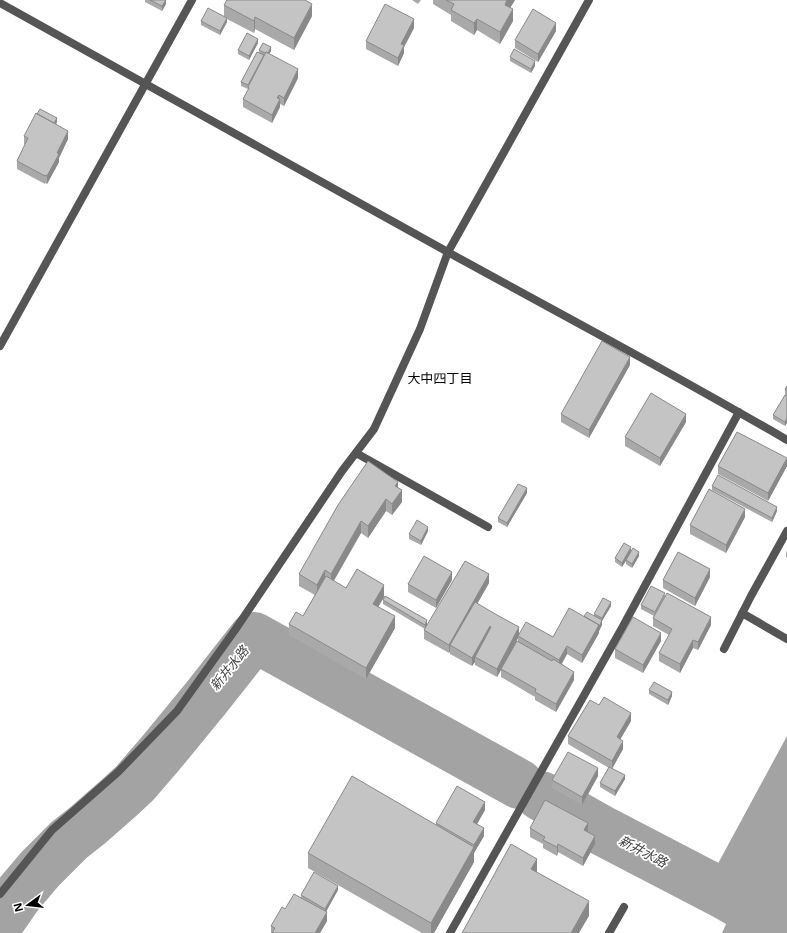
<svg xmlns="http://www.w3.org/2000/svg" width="787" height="933" font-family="'Noto Sans','Noto Sans JP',sans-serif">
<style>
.water{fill:#a3a3a3}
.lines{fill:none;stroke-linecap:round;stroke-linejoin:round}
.river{stroke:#a3a3a3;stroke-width:50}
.service{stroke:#555;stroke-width:8}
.minor{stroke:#555;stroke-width:8}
.wall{fill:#a9a9a9;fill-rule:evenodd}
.shaded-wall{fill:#898989}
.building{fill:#c4c4c4;stroke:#898989}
.labels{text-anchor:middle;stroke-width:3.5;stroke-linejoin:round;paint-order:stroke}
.neighbourhood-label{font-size:13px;fill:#000;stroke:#fff}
.water-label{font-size:13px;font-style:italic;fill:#444;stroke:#fff}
</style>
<rect width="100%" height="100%" fill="#fff"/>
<!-- water -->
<path class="water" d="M787,736V933H722L739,896L708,882Z"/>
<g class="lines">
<!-- river -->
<path class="river" d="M541,796L603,831L724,894L745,906
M0,921L18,895L40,869L69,840L88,825L121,796L135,783L160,754L206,698L254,637L519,784"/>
<!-- service -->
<path class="service" d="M609,933L624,907"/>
<!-- minor -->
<path class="minor" d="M0,3C151,88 303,172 455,256C566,317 678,376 787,440
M0,346L192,0
M356,453L488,527
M742,613L787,639
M724,649L751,596L787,531
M0,894L52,830L118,772L177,711L235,630L342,471L374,429L420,329L448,252L589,0
M450,933L622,628L739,412"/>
</g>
<!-- wall -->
<path class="wall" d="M145,0H166V4L162,11L145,2Z
M412,0H421L418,4Z
M433,0H515L510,8L513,21L500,44L477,30L474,35L451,21V15L433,4Z
M224,5L312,16L294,50L255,29L254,33L227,19V22L220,35L201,25V21L224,16Z
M414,28L404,47V53L398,66L366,49V41Z
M556,31L538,62L515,48V40Z
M258,43L249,60L238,54V50Z
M259,50L271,51L269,54L298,78L284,106L280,104V107L272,123L243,107V99L248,89L241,86V82L259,52Z
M510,57L535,66L531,73L510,61Z
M57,122L56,124L68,139L59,158V162L47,184L45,183V184L17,169V161L25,144H24V136Z
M630,365L589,438L561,422V414Z
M787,386V423L785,426L773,419V415L785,396V389Z
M686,422L660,466L625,446V437Z
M718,466H787L768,501L718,474Z
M712,486L777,511L772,522L712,490Z
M398,488L402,502L392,515L386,511L368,538L361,533L333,581L346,588L384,597L378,607L395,628L366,679L289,635V624L303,616L315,595L299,586V574Z
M527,493L507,527L498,522V518Z
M745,517L726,553L690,534V525Z
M428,531L421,545L409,539V534Z
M787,550V558L786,557V553Z
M631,551L639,556L632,568L626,564V561L622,567L615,562V558Z
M710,577L695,606L663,588V580Z
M452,580L436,608L408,592V584Z
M489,583L477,603L519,633L553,637L584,616H594V614L611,606L602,621V625L599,631V633L582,663L567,654L562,664L574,680L556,712L535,700V697L501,677V670L497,677L475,665V662L472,666L450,654V651L449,653L424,639V630ZM518,638V641L512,650Z
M665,595L711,625L698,650L693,648L680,673L659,661V653L669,635L653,626V618L654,616L641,609V605Z
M383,600L427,625L425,629L383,604Z
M661,641L643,673L615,658V649Z
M649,690L672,696L668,705L649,694Z
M631,721L620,739L623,749L612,768L625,779L615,796L600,787V783L609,768L568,744V736Z
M598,776L582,805L552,788V780Z
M485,810L477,824L484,836L474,853V862L434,933H422L308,868V853L436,825V823Z
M530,828L588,832L595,844L583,866L558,852L557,856L543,848V844L530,837Z
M338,890L326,912L327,921L320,933H271V926L285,909L301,898V895Z"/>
<!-- shaded-wall -->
<path class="shaded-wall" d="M166,0V4L162,11V6Z
M507,0H515L505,16V5Z
M312,4V16L294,50V38Z
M513,9V21L500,44V32Z
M255,17V29L254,33V21Z
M227,18V22L220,35V31Z
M414,19V28L404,47V53L398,66V58L401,44Z
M477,19V30L474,35V23Z
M556,23V31L538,62V54Z
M258,39V43L249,60V56Z
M271,47V51L267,58V54Z
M535,61V66L531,73V69Z
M298,69V78L284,106V98Z
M279,95V102L280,99V107L272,123V115L277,98Z
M57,118V122L53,130V125Z
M68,131V139L59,158V162L47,184V176L57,153Z
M630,357V365L589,438V430Z
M686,414V422L660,466V458Z
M787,418V423L785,426V422Z
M787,458V466L768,501V493Z
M398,482V494L395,486Z
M527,488V493L507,527V523Z
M402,490V502L392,515V504Z
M386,499V511L368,538V526Z
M777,507V511L772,522V518Z
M745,509V517L726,553V545Z
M361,521V533L331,586V574Z
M428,527V531L421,545V541Z
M631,547V552L622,567V563Z
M639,552V556L632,568V564Z
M710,569V577L695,606V598Z
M325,570V582L317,596V585Z
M452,572V580L436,608V600Z
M489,574V583L453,647L450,645V651L449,653V645Z
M384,585V597L373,616V604Z
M611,602V606L602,621V625L599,631V633L582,663V655L599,625L602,622V618Z
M395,616V628L366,679V668Z
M711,617V625L698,650V642Z
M427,620V625L425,629V625Z
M490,626V635L475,657V662L472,666V658Z
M519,627V636H518V638L502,669H501V670L497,677V669Z
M661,633V641L643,673V665Z
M693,640V648L680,673V664Z
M567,646V654L559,668V660Z
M574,672V680L556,712V704Z
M672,692V696L668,705V700Z
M631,713V721L617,745V737Z
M623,741V749L612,769V761Z
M598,768V776L582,805V797Z
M625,775V779L615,796V791Z
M485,802V810L473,831V822Z
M588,823V832L584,830Z
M484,828V836L474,853V862L434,933H431V923L474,847V845Z
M595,836V844L583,866V858Z
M558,844V852L557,856V847Z
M537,859V874L531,869Z
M338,886V890L325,913V909Z
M589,901V916L579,933H571Z
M327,912V921L320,933H315Z"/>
<!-- building -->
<path class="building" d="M150,0H166L162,6Z
M227,0H305L312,4L294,38L255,17L254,21L224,5Z
M446,0H507L505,5L513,9L500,32L477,19L474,23L451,10L454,4Z
M385,4L414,19L401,44L404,45L398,58L366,41Z
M208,8L227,18L220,31L201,21Z
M533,9L556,23L538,54L515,40Z
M247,33L258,39L249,56L238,50Z
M263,43L271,47L268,53L266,52L265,53L259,50Z
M514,49L535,61L531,69L510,57Z
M257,52L264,55L248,85L241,82Z
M266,52L298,69L284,98L279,95L277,98L280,99L272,115L243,99L249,88L248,87Z
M40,109L57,118L54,123L37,114Z
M36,113L68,131L57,153L59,154L47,176L45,175V176L17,161L28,138L24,136Z
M602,341L630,357L589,430L561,414Z
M787,386V391L785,389Z
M651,393L686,414L660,458L625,437Z
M785,395L787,396V418L785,422L773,415Z
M737,432L787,458L768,493L718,466Z
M368,461L398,482L395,486L402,490L392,504L386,499L368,526L361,521L331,574L325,570L317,585L299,574L338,505Z
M718,475L777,507L772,518L712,486Z
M518,484L527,488L507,523L498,518Z
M709,489L745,509L726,545L690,525Z
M417,520L428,527L421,541L409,534Z
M624,543L631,547L622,563L615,558Z
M633,548L639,552L632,564L626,560Z
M678,552L710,569L695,598L663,580Z
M424,556L452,572L436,600L408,584Z
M465,561L489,574L449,645L424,630Z
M357,569L384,585L373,604L395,616L366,668L289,624L296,612L303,616L326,576L346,588Z
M651,586L665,593L655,612L641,605Z
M667,593L711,617L698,642L693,640L680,664L659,653L672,629L653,618Z
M385,596L427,620L425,625L383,600Z
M603,598L611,602L602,618L594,614Z
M475,602L497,615L519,627L497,669L475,657L491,627L490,626L472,658L450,645Z
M569,608L599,625L582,655L567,646L559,660L518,636L526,622L553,637Z
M587,612L602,620L599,627V625L584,616Z
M633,617L661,633L643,665L615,649Z
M517,641L552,661L553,659L574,672L556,704L535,692L536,689L501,669Z
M654,682L672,692L668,700L649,690Z
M604,697L631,713L617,737L623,741L612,761L568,736L590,700L599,705Z
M568,752L598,768L582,797L552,780Z
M609,767L625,775L615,791L600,783Z
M352,776L474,847L431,923L308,853Z
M457,786L485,802L473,822L484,828L474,845L436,823Z
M545,800L588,823L584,830L595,836L583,858L558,844L557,847L543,840L545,837L530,828Z
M511,844L537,859L531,869L589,901L571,933H462Z
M314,872L338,886L325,909L301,895Z
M294,894L327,912L315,933H272L275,928L271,926L282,907L285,909Z"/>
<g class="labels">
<!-- neighbourhood labels -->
<g class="neighbourhood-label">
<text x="440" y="383">大中四丁目</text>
</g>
<!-- water labels -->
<g class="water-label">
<text transform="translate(229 668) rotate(-51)" y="5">新井水路</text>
<text transform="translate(643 851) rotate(28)" y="5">新井水路</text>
</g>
</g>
<!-- north arrow -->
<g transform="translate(28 905) rotate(255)" stroke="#ffffff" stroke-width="3" paint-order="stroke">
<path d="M0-3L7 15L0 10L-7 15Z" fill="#000000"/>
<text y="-6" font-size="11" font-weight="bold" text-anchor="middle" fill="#000000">N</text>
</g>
</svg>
